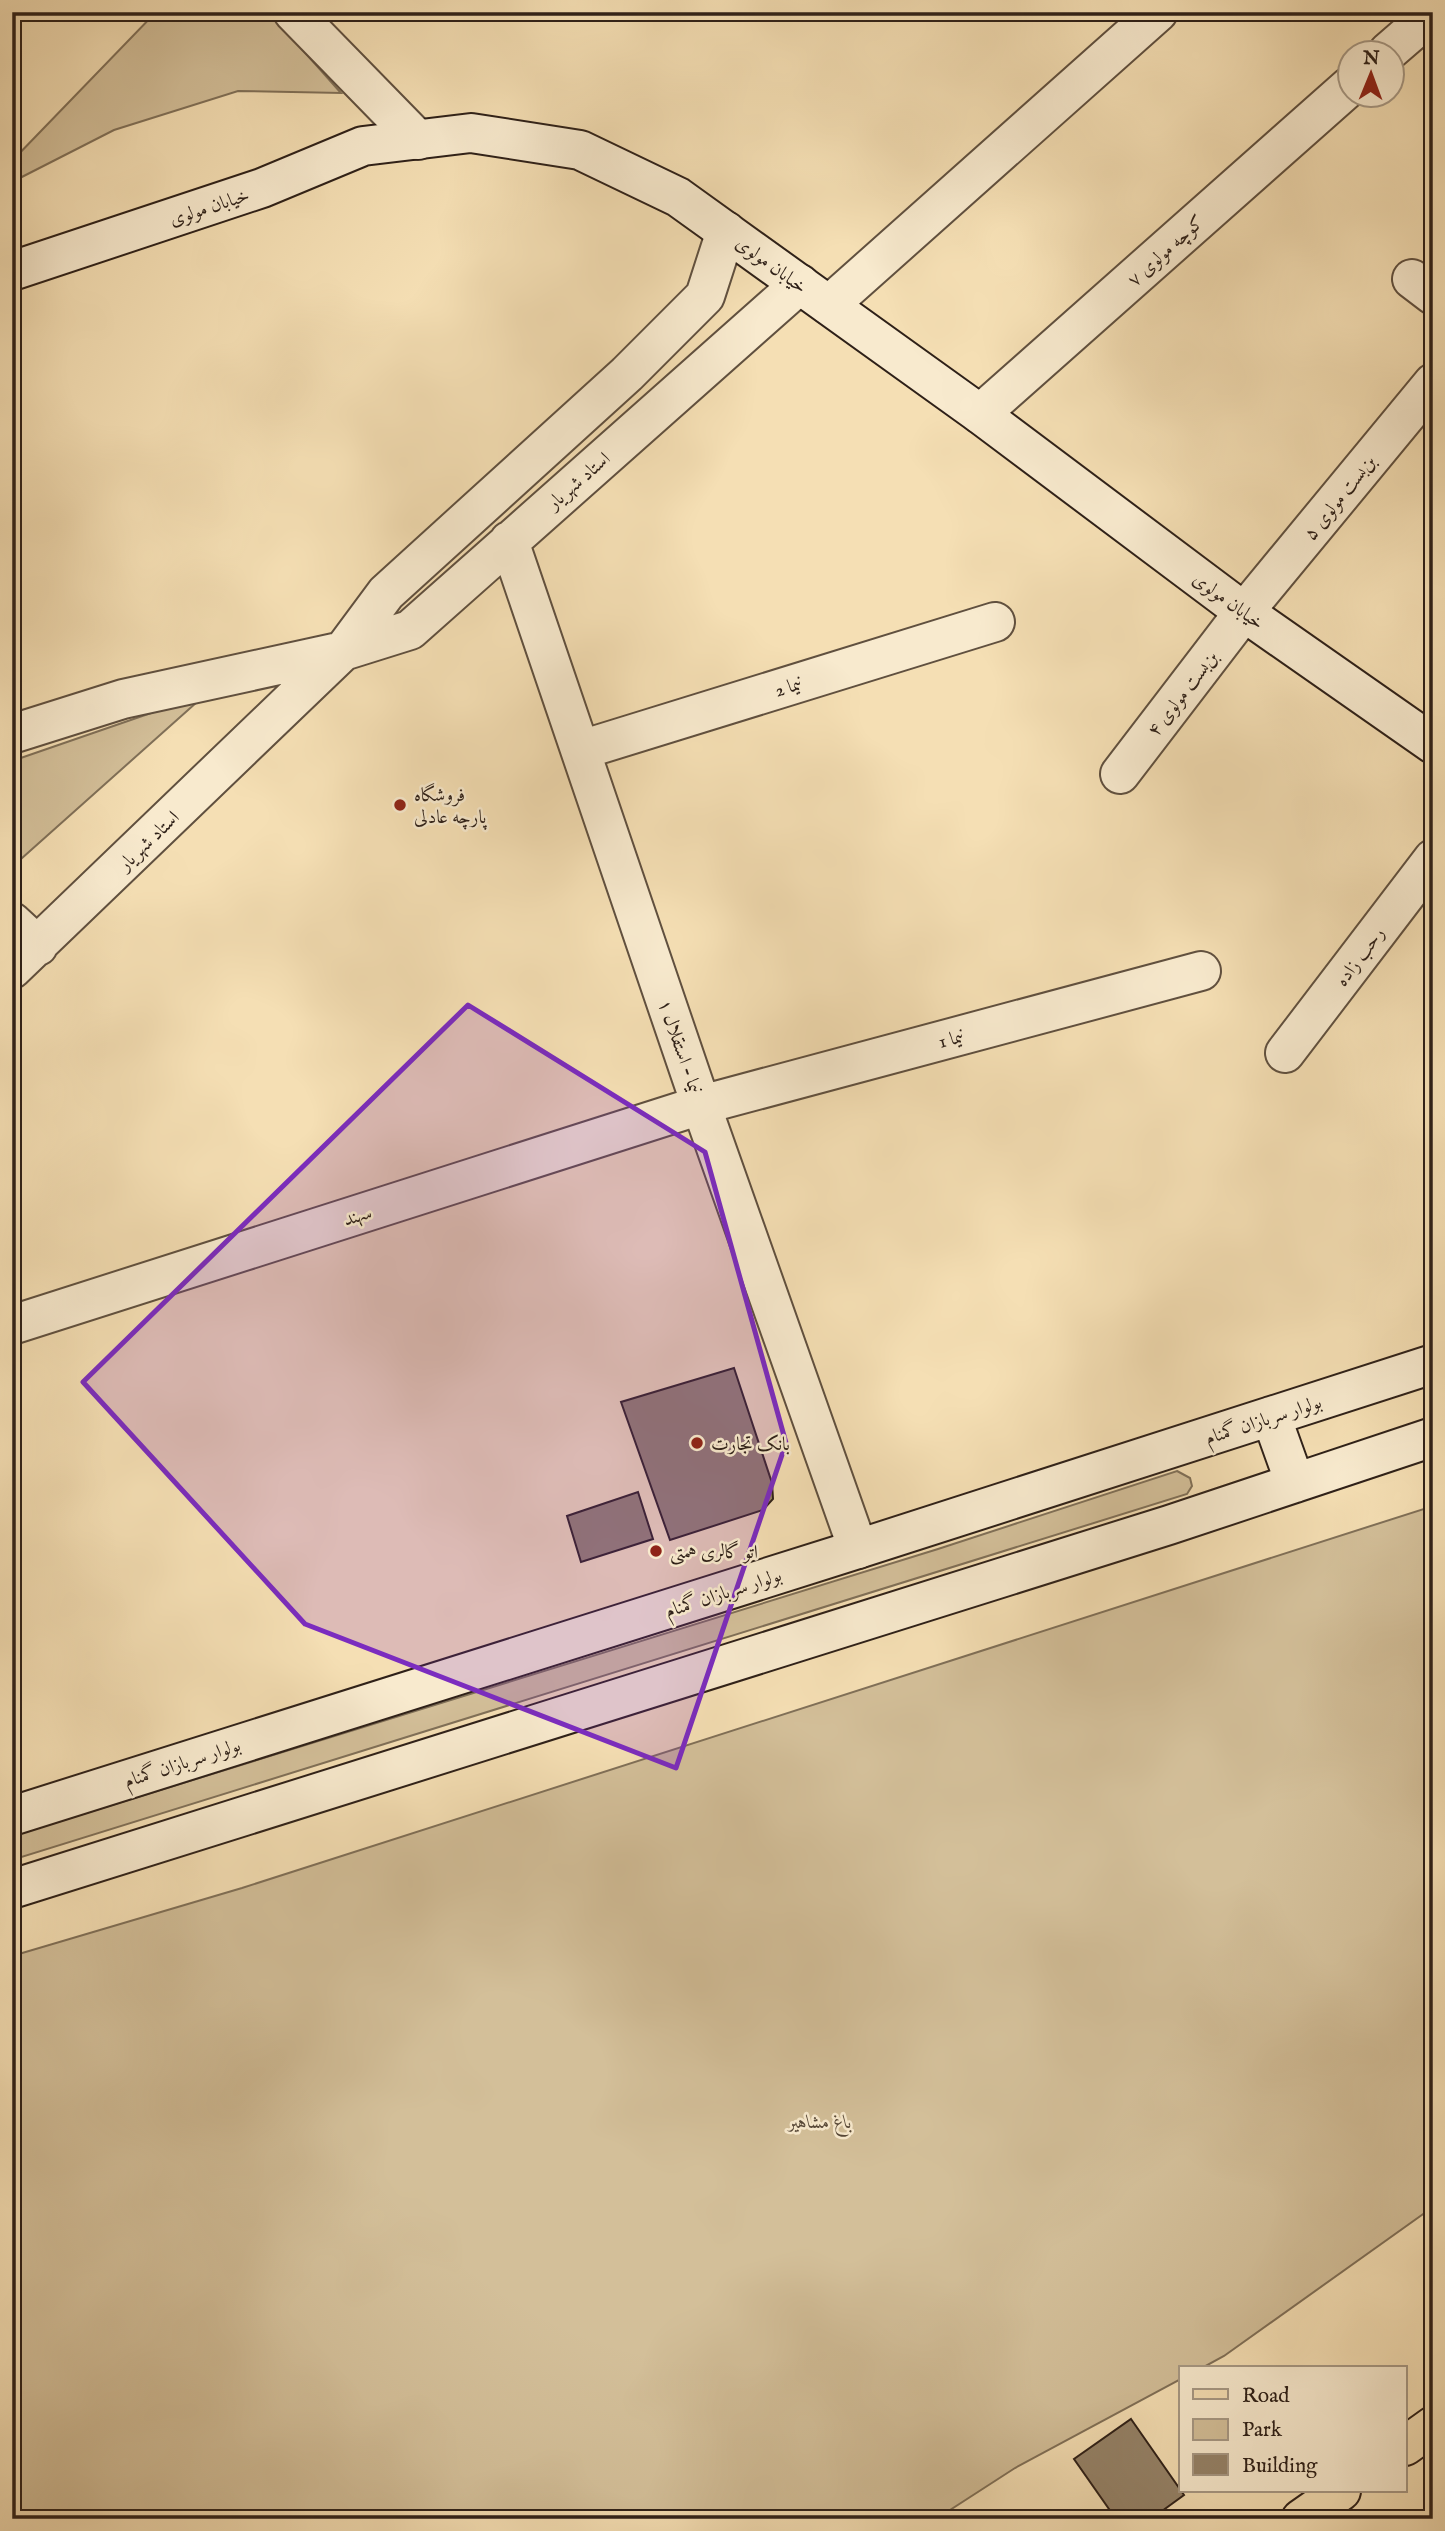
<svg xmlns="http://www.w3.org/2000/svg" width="1445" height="2531" font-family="'IM FELL English',Amiri,serif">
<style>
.green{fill:#d3bf99;stroke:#807058;stroke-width:2}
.building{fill:#958369;stroke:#2e2018;stroke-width:2}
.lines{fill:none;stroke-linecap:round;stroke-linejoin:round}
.street-casing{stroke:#60503f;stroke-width:42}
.secondary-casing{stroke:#2e2018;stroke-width:42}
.primary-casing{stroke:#2e2018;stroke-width:42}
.street{stroke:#f8eace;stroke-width:38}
.secondary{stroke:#f8eace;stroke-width:38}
.primary{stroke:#f5dfb4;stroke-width:38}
.marked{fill:#7b2cbf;fill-opacity:0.2;stroke:#7b2cbf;stroke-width:5;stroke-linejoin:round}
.poi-dot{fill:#8f2418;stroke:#f8eace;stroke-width:2.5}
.labels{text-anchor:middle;stroke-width:5;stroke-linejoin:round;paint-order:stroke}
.street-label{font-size:19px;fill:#2e2018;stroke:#f8eace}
.poi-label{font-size:19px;fill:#2e2018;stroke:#f8eace;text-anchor:start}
.park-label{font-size:19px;font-style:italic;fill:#574838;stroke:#f8eace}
</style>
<rect width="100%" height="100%" fill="#f5dfb4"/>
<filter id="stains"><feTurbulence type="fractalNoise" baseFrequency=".00286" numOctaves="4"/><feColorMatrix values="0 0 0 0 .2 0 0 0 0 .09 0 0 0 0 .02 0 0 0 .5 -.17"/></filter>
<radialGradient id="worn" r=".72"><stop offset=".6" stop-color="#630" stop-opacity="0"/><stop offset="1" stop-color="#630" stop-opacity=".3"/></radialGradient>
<!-- green -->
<path class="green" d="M156,12H269L341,93L238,91L114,130L12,182V161Z
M206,694L12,867V761Z
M1177,1471L1190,1478L1192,1486L1187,1494L12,1860V1836L938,1549Z
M1433,1506V2207L1224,2356L1202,2368H1181V2379L1015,2468L936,2519H12V1956L242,1888Z"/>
<!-- building -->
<path class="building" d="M734,1368L772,1483L773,1499L763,1510L670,1540L621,1402Z
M638,1492L653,1539L581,1562L567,1516Z
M1131,2419L1184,2495L1151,2519H1116L1074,2459Z"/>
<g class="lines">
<defs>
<path id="street" d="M293,12L418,140
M1388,52L1433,13
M1412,279L1433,295
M829,305L1158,12
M980,414L1350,86
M509,541L701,1105L858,1549
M12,734L123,699L343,651L410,630L800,284
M581,750L995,622
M1120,774L1244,612L1433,383
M12,922L38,946
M12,969L343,651L386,593L627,374L705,296L726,231
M1285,1053L1433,859
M12,1325L701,1105L1201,971"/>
<path id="secondary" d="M12,271L262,188L363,146L471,133L580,150L678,197L980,414L1244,612L1433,744
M1271,1416L1295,1483
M12,1816L858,1549L1433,1364
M12,1889L1169,1525L1433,1437"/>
<path id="primary" d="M1405,2446L1433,2426
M1301,2519L1341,2491"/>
</defs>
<!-- street casing -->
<use href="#street" class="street-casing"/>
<!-- secondary casing -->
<use href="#secondary" class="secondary-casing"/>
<!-- primary casing -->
<use href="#primary" class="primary-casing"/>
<!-- street -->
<use href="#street" class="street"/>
<!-- secondary -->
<use href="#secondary" class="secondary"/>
<!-- primary -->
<use href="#primary" class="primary"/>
</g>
<!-- marked area -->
<path class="marked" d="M468,1005L705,1152L786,1443L676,1768L305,1624L83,1382Z"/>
<!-- markers -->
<g class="poi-dot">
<circle cx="400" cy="805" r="7"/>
<circle cx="697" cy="1443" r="7"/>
<circle cx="656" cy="1551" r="7"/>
</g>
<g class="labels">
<!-- street labels -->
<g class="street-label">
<text transform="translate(209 206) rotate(-18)" y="7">خیابان مولوی</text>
<text transform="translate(1165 250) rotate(-42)" y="7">کوچه مولوی ۷</text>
<text transform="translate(772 264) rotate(36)" y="7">خیابان مولوی</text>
<text transform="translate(578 480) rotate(-41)" y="7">استاد شهریار</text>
<text transform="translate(1339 497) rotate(-51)" y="7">بن‌بست مولوی ۵</text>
<text transform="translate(1229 600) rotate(36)" y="7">خیابان مولوی</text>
<text transform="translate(788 686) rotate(-17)" y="7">نیما 2</text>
<text transform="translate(1182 693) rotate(-52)" y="7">بن‌بست مولوی ۴</text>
<text transform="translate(148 840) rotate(-44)" y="7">استاد شهریار</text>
<text transform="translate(1359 956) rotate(-53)" y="7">رحب زاده</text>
<text transform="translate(951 1038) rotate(-15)" y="7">نیما 1</text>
<text transform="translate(681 1046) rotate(71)" y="7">نیما - استقلال ۱</text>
<text transform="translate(357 1215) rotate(-18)" y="7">سهند</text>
<text transform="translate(1263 1419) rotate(-18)" y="7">بولوار سربازان گمنام</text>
<text transform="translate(723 1592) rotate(-18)" y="7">بولوار سربازان گمنام</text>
<text transform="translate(182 1762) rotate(-18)" y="7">بولوار سربازان گمنام</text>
</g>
<!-- poi labels -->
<g class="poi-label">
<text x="414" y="801">فروشگاه<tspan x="414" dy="22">پارچه عادلی</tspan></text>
<text x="711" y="1450">بانک تجارت</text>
<text x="670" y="1558">اتو گالری همتی</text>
</g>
<!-- park labels -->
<g class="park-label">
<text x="820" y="2128">باغ مشاهیر</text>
</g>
</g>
<!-- margin -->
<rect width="1445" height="2531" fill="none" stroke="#f5dfb4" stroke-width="42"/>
<rect x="14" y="14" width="1417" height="2503" fill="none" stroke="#2e2018" stroke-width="3.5"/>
<rect x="21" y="21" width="1403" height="2489" fill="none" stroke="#2e2018" stroke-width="2"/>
<!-- legend -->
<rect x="1179" y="2366" width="228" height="126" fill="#f8eace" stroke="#a79985" stroke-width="2"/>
<rect x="1193" y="2389" width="35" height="10" fill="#f5dfb4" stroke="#a79985" stroke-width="2"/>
<text x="1242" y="2402" font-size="21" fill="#2e2018">Road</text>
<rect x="1193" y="2419" width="35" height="21" fill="#d3bf99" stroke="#a79985" stroke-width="2"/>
<text x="1242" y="2436" font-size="21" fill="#2e2018">Park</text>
<rect x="1193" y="2454" width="35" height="21" fill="#958369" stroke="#a79985" stroke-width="2"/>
<text x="1242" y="2472" font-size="21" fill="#2e2018">Building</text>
<!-- north arrow -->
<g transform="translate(1371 74) rotate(1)"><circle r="33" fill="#f8eace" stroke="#a79985" stroke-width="2"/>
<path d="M0-5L12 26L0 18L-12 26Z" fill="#8f2418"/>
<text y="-10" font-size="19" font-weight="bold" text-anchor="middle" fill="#2e2018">N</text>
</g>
<rect width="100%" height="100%" filter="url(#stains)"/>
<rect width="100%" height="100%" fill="url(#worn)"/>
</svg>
